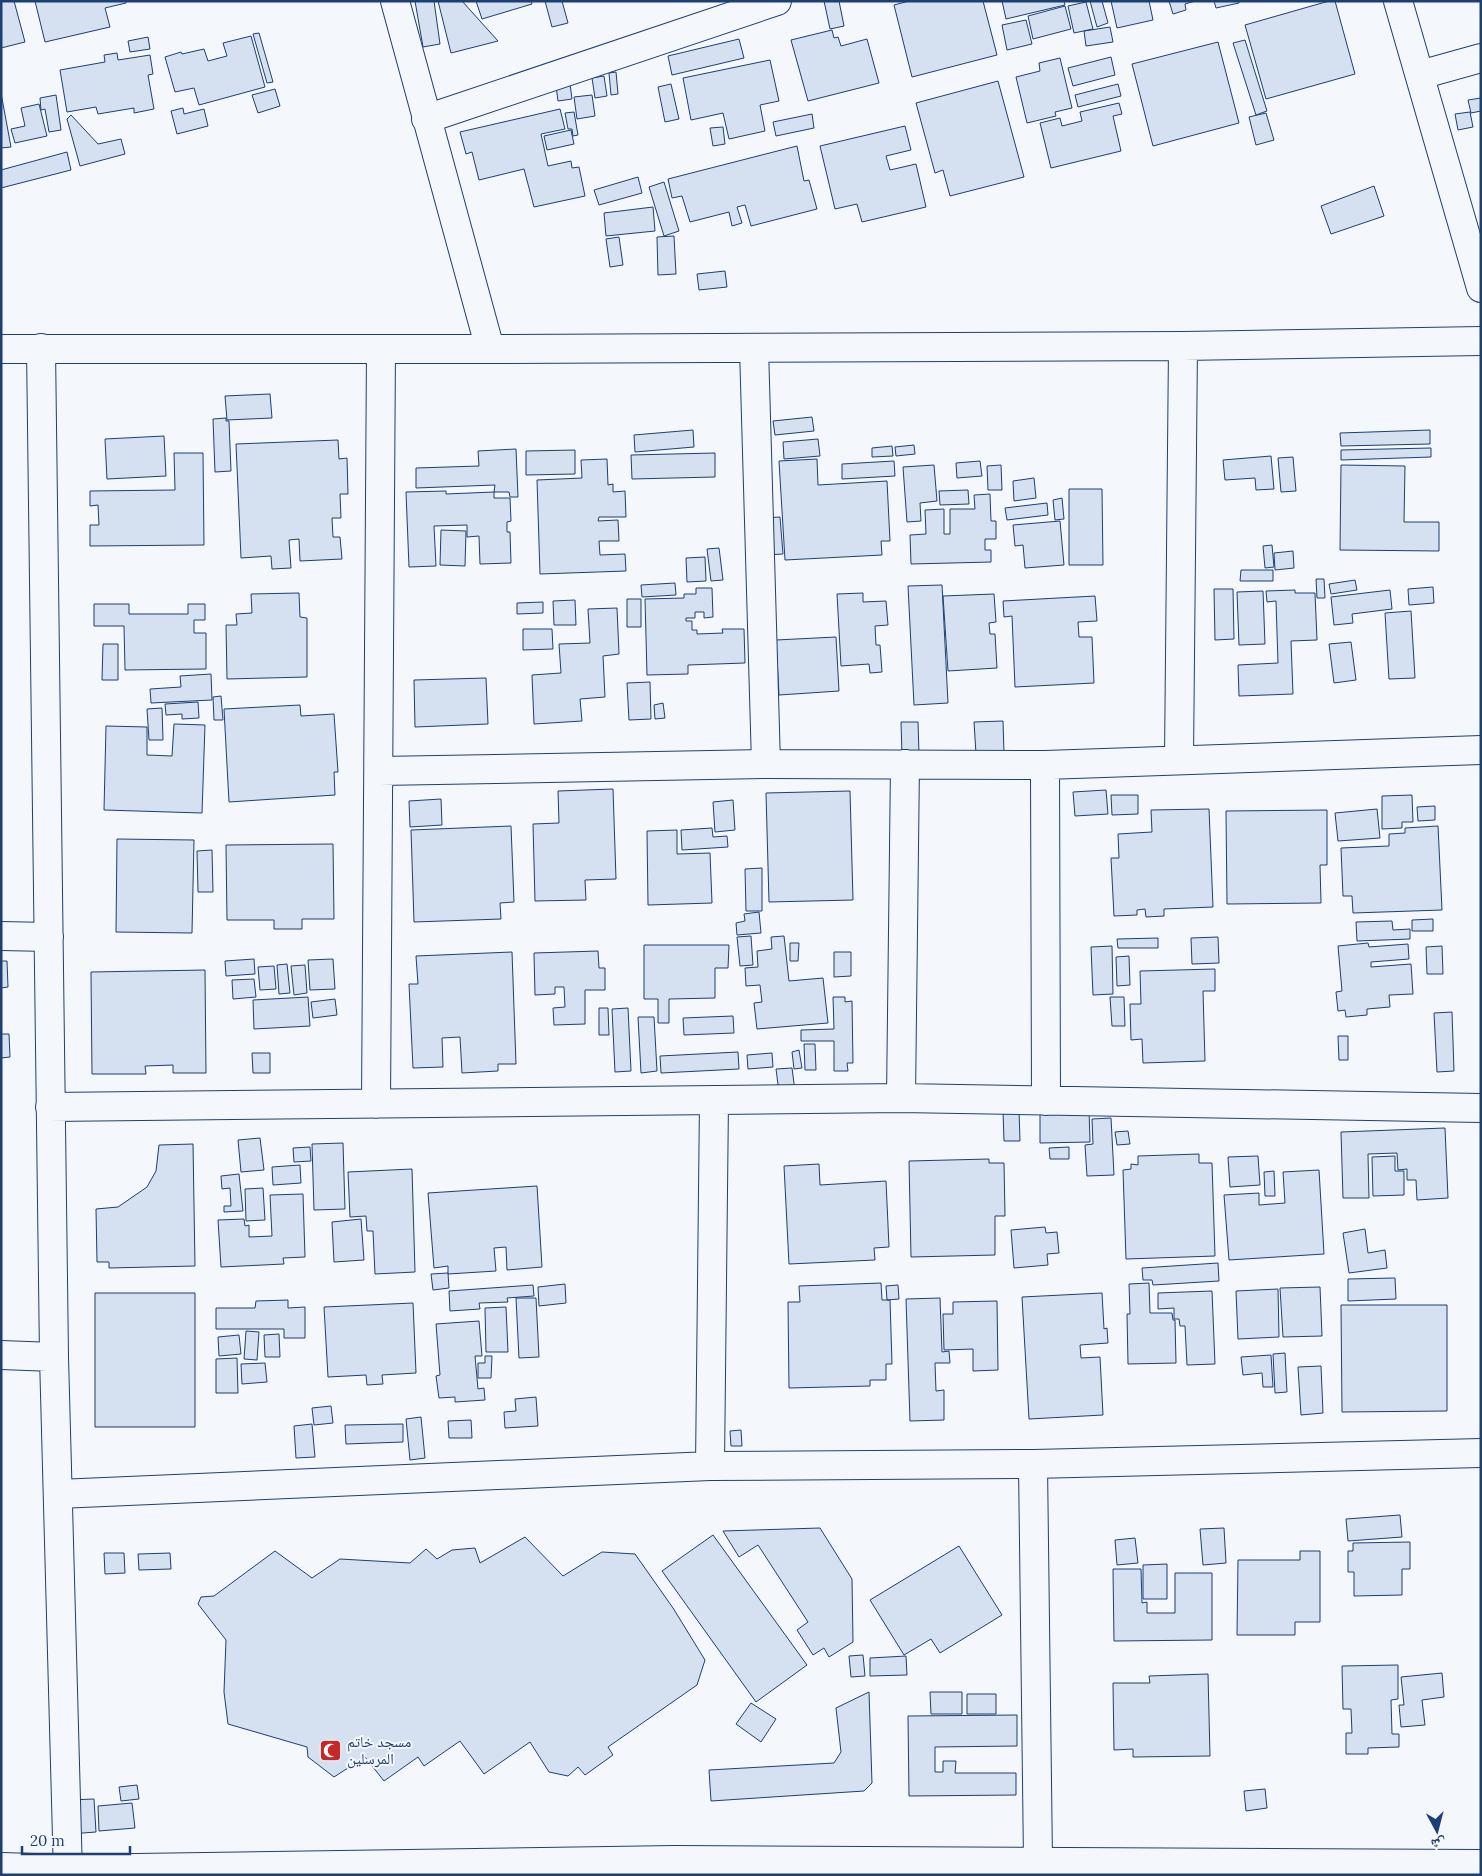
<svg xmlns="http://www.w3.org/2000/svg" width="1482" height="1876" font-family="Lora,'Noto Naskh Arabic',serif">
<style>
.building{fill:#d5e0f0;stroke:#1d3f73}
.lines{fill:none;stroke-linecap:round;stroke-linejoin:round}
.minor-casing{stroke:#1d3f73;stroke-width:30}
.minor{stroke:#f4f7fb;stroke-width:28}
.labels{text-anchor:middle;stroke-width:4;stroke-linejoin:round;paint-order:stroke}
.poi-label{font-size:15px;fill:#1d3f73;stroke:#f4f7fb;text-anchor:start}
</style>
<rect width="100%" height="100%" fill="#f4f7fb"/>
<!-- building -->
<path class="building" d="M1,1H14L25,42L1,48Z
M35,1H126V3L105,8L110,27L45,42Z
M415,1H434L440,44L423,47Z
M438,1H462L498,41L451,53Z
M476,1H531L532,4L482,19Z
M545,1H562L568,23L552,27Z
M824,1H839L844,26L830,29Z
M909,1H983L997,55L912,77L894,5Z
M1002,1H1064L1065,5L1006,19Z
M1090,1H1102L1108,23L1097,27Z
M1111,1H1149L1153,20L1117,28Z
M1169,1H1195L1185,4L1186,10L1173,14Z
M1214,1H1239V3L1216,8Z
M1329,1H1335L1355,74L1266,99L1245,25Z
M1086,2L1093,29L1074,33L1068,6Z
M1065,6L1071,29L1033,39L1028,16Z
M1026,20L1032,44L1007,50L1002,25Z
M1110,27L1113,42L1086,46L1084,31Z
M832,30L834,38L838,37L841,46L867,39L879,83L808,101L791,40Z
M259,33L273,82L267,83L253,34Z
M251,36L265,87L199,105L194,88L175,92L165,57L181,52L182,54L204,49L208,61L227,56L223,43Z
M148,37L150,49L130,52L128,41Z
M739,39L744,58L672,75L668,56Z
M1245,40L1267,111L1256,115L1233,43Z
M1218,42L1239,123L1153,146L1132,64Z
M117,53L118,60L150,55L153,74L148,75L154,109L134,113V108L98,114L96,107L67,112L60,70L105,62L104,55Z
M1111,57L1115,75L1073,86L1068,68Z
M1060,58L1072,108L1055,112L1056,116L1027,123L1016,77L1040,71L1039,63Z
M770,60L779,101L760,105L765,131L729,139L723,113L691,120L683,78Z
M616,72L618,94L611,95L609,73Z
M604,76L607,96L595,98L592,78Z
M998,81L1024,177L950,196L943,170L935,173L916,103Z
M570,84L572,99L558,101L556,86Z
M671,84L679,119L665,122L658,87Z
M1118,84L1121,96L1078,107L1075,95Z
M275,89L280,106L258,113L252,95Z
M1,93L11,147L1,148Z
M56,95L61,130L49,132L45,109L41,110L40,98Z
M592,95L595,116L577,119L574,97Z
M1481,98V111L1471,113L1468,100Z
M1119,103L1122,114L1113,116L1121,151L1051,168L1040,123L1060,118L1062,126L1082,121L1080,112Z
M39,104L47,136L15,143L11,129L25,126L21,108Z
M183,108L184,114L204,109L208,126L177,134L171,111Z
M560,109L565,129L541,134L548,166L571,161L572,168L579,167L585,196L534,207L524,169L479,180L472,152L466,154L460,132Z
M574,112L578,135L573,136L572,129H568L565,113Z
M1470,112L1473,127L1458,130L1455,114Z
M1266,113L1274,140L1256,145L1249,117Z
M812,114L814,128L776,136L773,122Z
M71,115L98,144L121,139L125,154L80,166L67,119Z
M905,126L911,150L886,156L890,170L916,164L926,207L862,222L857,204L835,209L820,146Z
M723,127L725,144L713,146L710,128Z
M571,130L574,144L547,150L544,136Z
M797,146L804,181L809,180L817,209L751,226L745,205L737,207L742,223L732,226L729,212L690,222L682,196L672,198L668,179Z
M67,152L71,170L1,188V170Z
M638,177L642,193L599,205L594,190Z
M664,182L679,231L664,236L649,187Z
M1374,186L1384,216L1331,234L1321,206Z
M653,207L655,231L606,236L604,213Z
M674,236L676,274L658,275L657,237Z
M619,237L623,265L610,267L606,239Z
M725,271L727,287L699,290L697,274Z
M270,394L272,418L227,420L225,396Z
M812,417L814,431L775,435L773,421Z
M226,418V421H229L231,471L215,472L213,419Z
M693,430L694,447L635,452L634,435Z
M1430,430V444L1341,446L1340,433Z
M164,436L166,476L107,479L105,439Z
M818,439L820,456L784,459L783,442Z
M338,440L339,459L347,458L348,494H340L341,518H332L333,537H340L342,559L300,561L299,539L289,540L291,568L272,569L271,556L241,558L236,444Z
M914,445L915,454L896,456L895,447Z
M892,446L893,456L872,457V448Z
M1431,448V457L1341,460V450Z
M516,449L518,497H510L509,492H494L495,485L416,488V468L479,466L478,451Z
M575,450V474L526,475V451Z
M174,453H203L204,545L90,546V525H99L98,505L90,506V491L175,490Z
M715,453V477L632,479L631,455Z
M1271,456L1274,489L1256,490L1255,478L1225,480L1223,460Z
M1293,457L1296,491L1281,492L1278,458Z
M607,459L608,485L613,484V492L625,491L626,517H599L598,521L618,520L619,541H599L600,555L625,554L626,571L540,574L537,480L582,478L581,460Z
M817,459L818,485L887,481L890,541H881L882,555L785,560L779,461Z
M894,461L895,476L842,479V464Z
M980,461L982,476L957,478L956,463Z
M934,465L937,501L920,503L921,521L907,522L903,467Z
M1001,465L1002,490H988L987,466Z
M1341,465L1405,466L1404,522H1439V551L1340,550Z
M1034,478L1036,498L1014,501L1013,481Z
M1069,489H1102L1103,565H1069Z
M968,490L969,504L940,505L939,491Z
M446,491V494L494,492V498H510L511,521L507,522V532H510L511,563L480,564L479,536L467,537V525L434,526L436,566L409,567L406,492Z
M990,494L991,521H996V539H985V550H991V562L911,564L910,535L926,534L925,510L944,509V534H950V509H975L974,495Z
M1062,498L1064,519L1055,520L1053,500Z
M1047,503L1048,515L1007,520L1005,508Z
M780,517L783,554L766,555L763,518Z
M1060,521L1064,565L1025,568L1023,545L1015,546L1013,525Z
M441,530L466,531L465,566L440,565Z
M1272,545L1274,567L1265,568L1263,546Z
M719,548L723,580L711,581L707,549Z
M1293,551L1294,568L1275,570L1274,553Z
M705,557L706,581L687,582L686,558Z
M1241,570H1273V581H1240Z
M1316,579H1324L1325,598H1317Z
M1355,580L1357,590L1331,594L1329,584Z
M675,583L676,595L642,597L641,585Z
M942,585L948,703L914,705L908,586Z
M1433,587L1434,603L1409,605L1408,589Z
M696,588H712L713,617L704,618V612H695V618H686V621H692V630H697V634L723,633L722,629H744L745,663L688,665V674L647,675L645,599L684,598V594H696Z
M1214,589H1233L1234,639L1215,640Z
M1295,590V593H1315L1317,640L1291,641L1293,694L1239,696L1238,665L1278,663L1276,601L1267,602L1266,591Z
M1390,590L1392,609L1352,614L1353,623L1334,625L1331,597Z
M1263,591L1265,644L1239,645L1237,592Z
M299,593L300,617L307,618V677L227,679L226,625H237L236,614L252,613L251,594Z
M863,593V602L886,601L888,625L875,626L876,645H880L882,672L870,673L869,664L841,666L837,594Z
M994,594L996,622L989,623L990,634H995L997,668L948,671L943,596Z
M1095,596L1097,621L1078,622L1079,637H1092L1094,683L1015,687L1012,616L1004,617L1003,601Z
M627,599H641V627H627Z
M575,600L576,625H554L553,601Z
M543,602V613L517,614V603Z
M94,604H129V614H188V604H205V620H194V633H206V669L125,670L124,626H94Z
M617,608L619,654L603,656L605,697L580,699L582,721L534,724L532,675L561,673L559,644L590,643L588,609Z
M1411,611L1415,678L1389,679L1385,613Z
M523,629H552L553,649L523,650Z
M836,637L839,691L779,695L776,640Z
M1351,642L1356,680L1334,683L1329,644Z
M103,644H118V680H102Z
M211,674L212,700L151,703L150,689L181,687L180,676Z
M486,678L488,724L415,727L414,680Z
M650,682L651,719L629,720L627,683Z
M221,696L223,720H214L213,697Z
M198,702L199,718L182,719V714L166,715L165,704Z
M663,703L665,718L655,719L654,705Z
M300,705L301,716L334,714L338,772H334L335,795L229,802L224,709Z
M162,708L163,740H149L147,709Z
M1003,721L1004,753L976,754L974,722Z
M901,722H918L919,754L902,755Z
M174,724L205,725L202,813L104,810L106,726L147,727V755L172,756Z
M613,789L616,879L585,880L586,900L535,901L533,824L559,823L558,791Z
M1106,790L1108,814L1075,816L1073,792Z
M850,791L853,900L769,902L766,793Z
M1111,795H1138V814L1112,815Z
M1412,795L1413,822H1402V828L1382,829V796Z
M441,799L442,825L410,827L409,801Z
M733,800L735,830L715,832L713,802Z
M1435,806V820L1418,821L1417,807Z
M1209,809L1213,907L1164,909V916L1146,917L1145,909L1137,910V915L1114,916L1111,858H1119L1118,834L1152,832L1151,810Z
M1377,809L1380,838L1338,841L1335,813Z
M1327,810V865H1320L1321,903L1227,904L1226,811Z
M511,826L514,902L500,903L501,919L414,922L411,830Z
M1438,826L1442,910L1353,913L1352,896H1343L1341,848L1389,846V834L1405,833V828Z
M712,828L713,837L727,836L728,847L682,850L681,830Z
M677,830V854L710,853L712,903L648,905L647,831Z
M117,839L194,840L192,933L116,932Z
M333,844L334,919H302V929H274V920H227L226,845Z
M212,850L213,892H198L197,851Z
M762,868V911H746L745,869Z
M759,912L761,933L737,935L736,923L745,921L744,914Z
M1433,919V931H1412V920Z
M1392,921L1393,930L1410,929V939L1357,941L1356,922Z
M751,936L753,965L740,966L737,937Z
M784,936L789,981L823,978L828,1023L757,1029L754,1003L762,1002L760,985L746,986L745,968L758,967L757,951L772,949L771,937Z
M1218,937L1219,963L1192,964L1191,938Z
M1158,938V948H1118L1117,939Z
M790,943H799L798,961H790Z
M1368,943L1369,947L1408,944L1409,959L1371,962V967L1411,964L1413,994L1389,995L1390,1007L1367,1009V1015L1346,1017L1345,1010L1338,1011L1336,992L1342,991L1338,946Z
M644,945H729L728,968H715V998L669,999V1023H658V999H644Z
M1112,946L1113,994L1093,995L1091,947Z
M1442,946L1443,974H1427L1426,947Z
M598,951L599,968H605V990H585V1024L554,1025L553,1008L565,1007L564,987H555V994L535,995L534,953Z
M512,952L516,1064H498V1071L462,1073L460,1037L442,1038L443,1067L413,1068L409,984H418L416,956Z
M834,952H851V976L834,977Z
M1129,956L1130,985L1117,986L1116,957Z
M254,959L255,974L226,976L225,961Z
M333,959L335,989L310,990L308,960Z
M1,961H7L8,987L1,988Z
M287,964L290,993L279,994L277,965Z
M305,965L307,993L294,995L291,966Z
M274,966L276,989L260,990L258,967Z
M1215,969V991H1203L1205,1061L1143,1063L1142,1039L1131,1040L1130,1004H1141L1140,971Z
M205,970L206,1073H173V1065L145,1066L146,1074H92L91,972Z
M254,979L256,997L233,999L232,980Z
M308,997L310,1026L254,1029L253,1000Z
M833,997H845V1002L852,1001L853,1063H847L848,1071H834V1041H801V1030L834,1029Z
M1110,997H1124L1125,1026H1112Z
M335,999L337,1015L313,1018L311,1002Z
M599,1008H608L609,1035H599Z
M628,1008L631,1071L615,1072L612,1009Z
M1452,1012L1454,1071L1437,1072L1434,1013Z
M733,1016L734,1033L684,1035L683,1018Z
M638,1017H654L657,1071L641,1073Z
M1,1034H9L10,1057L1,1058Z
M1338,1036H1348V1060H1339Z
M804,1044H815L816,1070H805Z
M799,1050L802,1068L794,1069L792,1052Z
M738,1052L739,1069L661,1073L660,1056Z
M252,1053H270V1073H253Z
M772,1053L773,1067L748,1069L747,1055Z
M792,1068L795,1091L779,1092L776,1069Z
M1089,1108L1090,1142L1040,1143V1110Z
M1019,1110L1020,1141H1004L1003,1111Z
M1111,1118L1114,1175L1087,1176L1085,1145L1093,1144L1092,1119Z
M1445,1128L1448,1198L1417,1200L1416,1180H1407V1169L1398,1170L1397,1153L1368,1154L1369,1198H1343L1341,1132Z
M1128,1131L1130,1144L1117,1145L1115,1132Z
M260,1138L264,1170L241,1172L238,1140Z
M343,1143L345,1209L314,1210L312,1144Z
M193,1144L195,1266L109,1268V1262H97L96,1209L118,1207L147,1187L156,1171L159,1145Z
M310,1147L311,1161L294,1162L293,1148Z
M1069,1147V1159H1050L1049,1148Z
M1199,1154V1163H1212L1215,1256L1126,1259L1123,1170L1131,1169V1164L1138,1165V1156Z
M1258,1156L1260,1185L1230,1187L1228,1157Z
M1395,1156V1171H1404V1195L1373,1196L1372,1157Z
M989,1159V1163H1004L1005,1216H995V1255L911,1257L909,1161Z
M819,1164L820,1185L886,1181L889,1247L874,1248L875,1260L789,1264L784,1166Z
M300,1165L301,1183L273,1185L272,1167Z
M412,1169L415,1272L375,1274L373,1231H367L366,1216L350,1217L348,1172Z
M1319,1170L1324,1254L1229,1260L1224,1195L1259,1193V1205L1285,1203L1283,1172Z
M1274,1171L1275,1196H1265L1264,1172Z
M239,1174L243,1211L224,1212V1206H231L230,1188L222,1189L221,1176Z
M537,1186L542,1267L507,1270L506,1247L494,1248L496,1271L448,1274V1266L434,1268L428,1193Z
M263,1188L265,1220L246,1221L245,1189Z
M303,1194L305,1257L283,1258L284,1264L221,1267L218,1220L244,1219L245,1226L249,1225V1237L272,1236L270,1195Z
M361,1219L364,1260L334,1262L332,1222Z
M1045,1227L1046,1233L1057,1232L1059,1253L1047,1254L1048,1265L1014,1268L1011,1230Z
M1365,1229L1368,1253L1385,1250L1387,1268L1349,1273L1343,1233Z
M1218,1263L1219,1281L1153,1285L1152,1280H1143L1142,1268Z
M448,1273L449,1288L433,1290L431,1274Z
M1395,1278L1396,1299L1348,1301V1279Z
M881,1283L882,1300H890L892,1364H886V1380H870V1386L789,1388L788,1302H800L799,1286Z
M1149,1283L1150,1313H1172L1173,1320H1175L1176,1363L1128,1364L1127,1314H1130L1129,1284Z
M565,1284L566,1303L539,1306L538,1287Z
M533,1285L534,1296L507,1298L508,1302L479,1303L480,1309L450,1311L449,1291Z
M898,1285L899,1299L887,1300L886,1286Z
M1320,1287L1322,1336L1283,1337L1280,1288Z
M1278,1289L1279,1337L1238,1339L1236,1291Z
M1212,1291L1215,1364L1187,1365L1185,1326H1180L1179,1319H1174V1308L1158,1309V1293Z
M95,1293H195V1427H95Z
M1102,1293L1104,1329L1107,1328L1108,1343L1080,1345L1081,1358L1100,1357L1103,1415L1029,1419L1022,1297Z
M516,1298H536L539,1357L519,1358Z
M940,1298L942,1352L949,1351L950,1363H935L936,1391L944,1390V1420L910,1421L906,1299Z
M288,1300V1308L305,1307V1338H284V1329H216V1308H255L256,1301Z
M997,1301L998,1370L973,1371V1349L944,1350L943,1314H953V1302Z
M413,1303L416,1373L382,1375L383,1384L367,1385L366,1375L328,1377L324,1307Z
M1341,1305H1447V1411L1342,1412Z
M506,1307L508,1352H486L485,1308Z
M479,1321L482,1356H475L478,1389L484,1388L485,1400L455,1402V1397L439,1398L436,1376L440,1375L436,1324Z
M246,1331L259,1332L257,1360L244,1359Z
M279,1334L280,1357H265L264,1335Z
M239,1335L241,1354L219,1356L218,1337Z
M1285,1353L1287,1392L1275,1393L1273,1354Z
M1271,1355L1273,1387H1263L1262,1373L1243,1375L1241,1357Z
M485,1356H492L491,1378H478V1363H485Z
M237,1358L238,1393H216V1359Z
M265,1363L267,1382L242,1384L241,1364Z
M1321,1366L1323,1413L1301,1415L1298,1367Z
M536,1397L538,1426L505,1428L504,1412L516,1411L515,1399Z
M331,1406L333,1423L314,1425L312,1408Z
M421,1417L425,1458L410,1460L406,1419Z
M471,1420L472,1438H449L448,1421Z
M312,1424L315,1457L296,1458L294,1426Z
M403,1424V1442L346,1444L345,1425Z
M741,1430L742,1446H731L730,1431Z
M1400,1515L1402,1537L1348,1541L1346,1519Z
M820,1528L852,1579L853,1642L829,1657L824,1648L813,1655L797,1630L808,1622L758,1545L739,1557L723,1531Z
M1224,1528L1226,1563L1203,1565L1200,1529Z
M713,1535L807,1665L756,1702L662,1571Z
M525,1537L563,1576L602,1552L635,1554L673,1608L705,1660L697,1685L608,1747L613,1755L585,1775L578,1767L568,1776L549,1772L530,1742L484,1774L460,1741L424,1766L418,1757L384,1781L365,1757L334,1777L308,1757L307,1747L228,1724L224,1692L226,1640L198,1604L201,1597L214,1596L275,1551L312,1578L340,1559L410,1563L426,1549L437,1559L452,1550L475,1548L480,1563Z
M1135,1538L1138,1563L1117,1565L1115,1540Z
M1410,1542V1569H1402V1595L1354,1596V1572H1348V1551H1353V1543Z
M959,1546L1002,1615L940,1653L931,1639L904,1655L870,1600Z
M1300,1551H1320V1622H1295V1635H1237L1238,1560H1300Z
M104,1553H124L125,1573L105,1574Z
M170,1553L171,1569L139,1570L138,1554Z
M1167,1564V1599H1143V1565Z
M1113,1569H1141L1142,1603L1147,1602V1613H1175V1573H1212V1640L1114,1641Z
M863,1655L865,1676L851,1677L849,1656Z
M906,1656L907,1675L870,1676V1658Z
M1398,1665V1699L1391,1700L1392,1734H1399V1747L1368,1748V1754H1346V1733H1352L1351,1709H1343L1342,1666Z
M1442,1673L1444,1697L1422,1700L1425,1725L1401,1727L1399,1705H1404L1401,1677Z
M1208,1674L1210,1756L1133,1757V1749L1114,1750L1113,1683H1150L1149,1676Z
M869,1692L872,1783L864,1791L711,1801L709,1770L834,1763L841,1752L836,1708Z
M930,1692H962V1714H931Z
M967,1694H996V1714H967Z
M751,1703L776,1719L761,1742L736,1724Z
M1017,1715V1746L935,1747V1772H943V1761H956L955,1773H1016V1795L909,1796L908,1716Z
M137,1785L139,1799L121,1801L119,1787Z
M1265,1789L1267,1808L1246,1811L1244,1791Z
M94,1799L96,1832L70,1834L68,1800Z
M132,1803L135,1828L99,1831L98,1806Z"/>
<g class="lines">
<defs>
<path id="minor" d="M395,1L490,349
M1398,1L1481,288
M1420,75L1481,58
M426,119L777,1
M41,348L54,1357L68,1875
M754,348L766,764
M1,349H490L1183,346L1481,341
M1179,759L1183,346
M1045,765L1046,1101
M380,771L766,764L1045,765L1481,750
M1,936L49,937
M901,1098L905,764
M376,1104L381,349
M50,1107L901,1098L1481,1108
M1,1355L54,1357
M1033,1464L1038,1861
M710,1466L714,1100
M58,1494L710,1466L1033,1464L1481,1453
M1,1867L68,1869L675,1860L1481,1864"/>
</defs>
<!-- minor casing -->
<use href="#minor" class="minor-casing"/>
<!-- minor -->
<use href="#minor" class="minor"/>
</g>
<!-- icons -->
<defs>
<symbol id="mosque-square" viewBox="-11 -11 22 22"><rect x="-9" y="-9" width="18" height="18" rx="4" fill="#c62828" stroke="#f4f7fb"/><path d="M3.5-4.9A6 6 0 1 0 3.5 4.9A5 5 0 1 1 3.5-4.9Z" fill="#fff"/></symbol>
</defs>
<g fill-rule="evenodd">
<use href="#mosque-square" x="318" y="1738" width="25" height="25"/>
</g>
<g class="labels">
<!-- poi labels -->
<g class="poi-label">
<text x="347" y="1747">مسجد خاتم<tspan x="347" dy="17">المرسلين</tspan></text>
</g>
</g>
<!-- border -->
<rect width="1482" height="1876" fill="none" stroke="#1d3f73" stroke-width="5"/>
<!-- north arrow -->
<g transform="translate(1437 1831) rotate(173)" stroke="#f4f7fb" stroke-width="4" paint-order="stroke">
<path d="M0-4L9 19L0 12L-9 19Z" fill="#1d3f73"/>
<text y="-8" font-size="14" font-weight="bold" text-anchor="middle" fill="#1d3f73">ش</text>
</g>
<!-- scale -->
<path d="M22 1846v8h108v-8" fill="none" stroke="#1d3f73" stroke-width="2.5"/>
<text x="30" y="1846" font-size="15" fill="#1d3f73" stroke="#f4f7fb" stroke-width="4" paint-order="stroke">20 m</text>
</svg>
